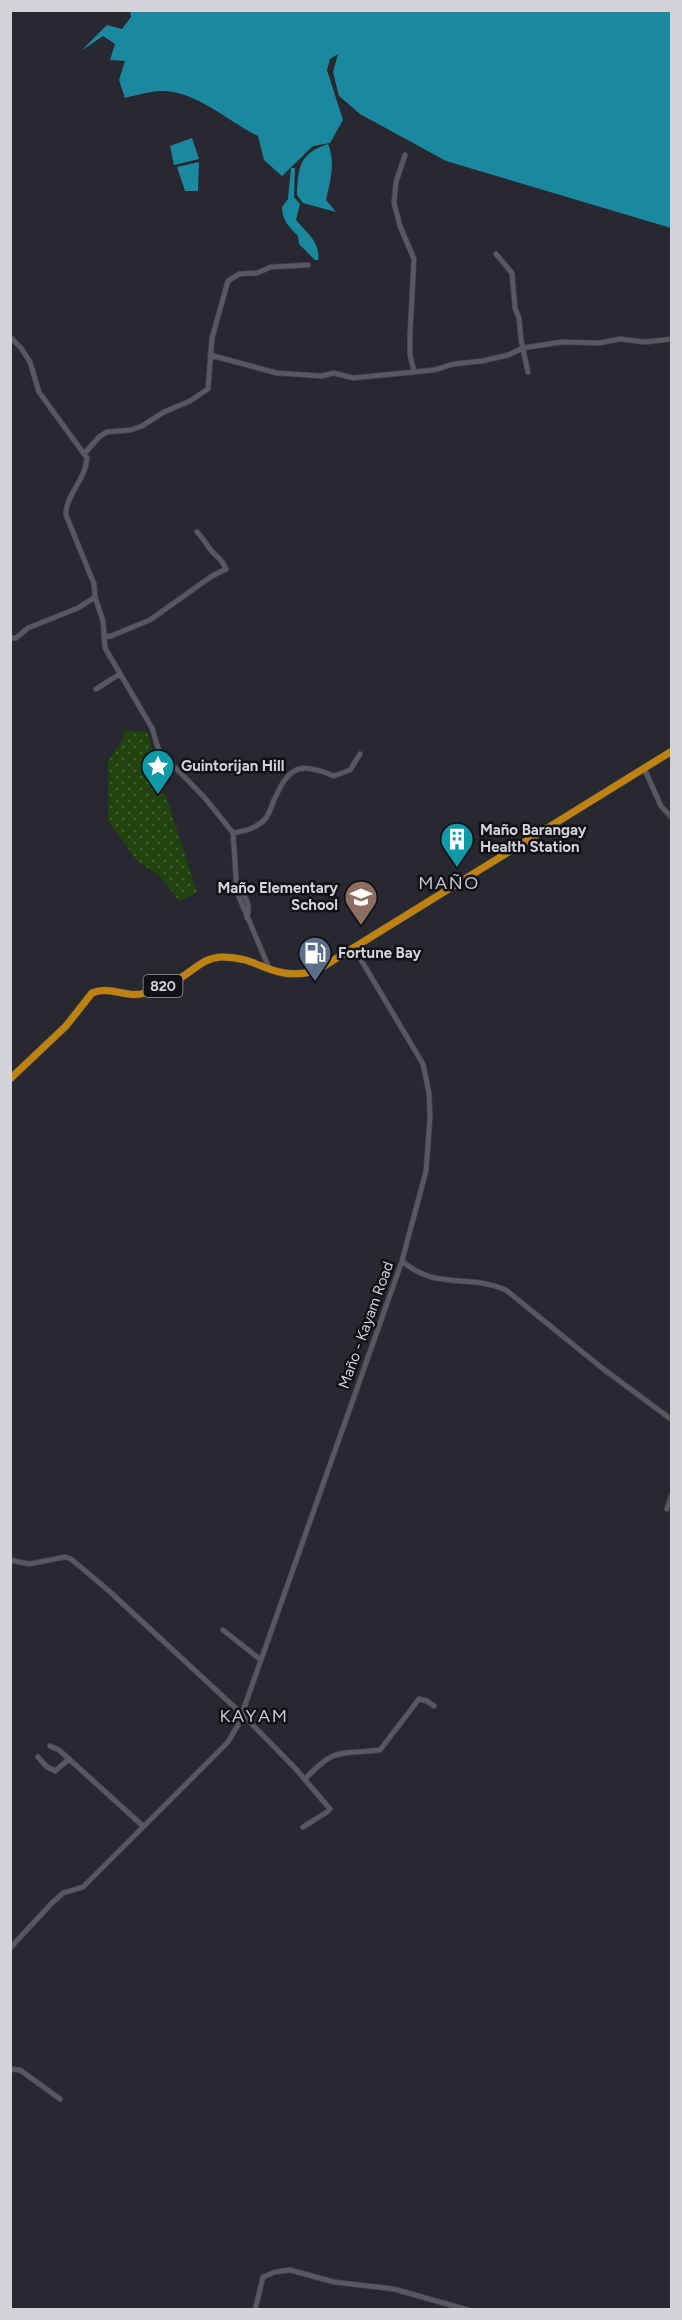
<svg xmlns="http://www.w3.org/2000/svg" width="682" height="2320" font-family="Figtree,sans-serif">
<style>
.grass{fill:url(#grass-dots)}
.water{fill:#1a889e}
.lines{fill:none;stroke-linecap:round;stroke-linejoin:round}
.minor-casing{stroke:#43434a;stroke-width:6}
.highway-casing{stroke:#43434a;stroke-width:8}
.minor{stroke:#595861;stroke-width:4.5}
.highway{stroke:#be8211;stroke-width:7}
.labels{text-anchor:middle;stroke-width:5;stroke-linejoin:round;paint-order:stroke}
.shield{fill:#111115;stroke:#98989e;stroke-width:1.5}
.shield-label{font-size:14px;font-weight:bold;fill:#d2d2d8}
.poi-label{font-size:15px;font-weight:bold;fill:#d2d2d8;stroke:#111115;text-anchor:start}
.street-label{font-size:15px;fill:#d2d2d8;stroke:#111115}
.quarter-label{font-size:18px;letter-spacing:1.5px;fill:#c6c5d0;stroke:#111115}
</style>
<defs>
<pattern id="grass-dots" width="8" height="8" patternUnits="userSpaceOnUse" patternTransform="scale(1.5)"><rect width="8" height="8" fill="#21440e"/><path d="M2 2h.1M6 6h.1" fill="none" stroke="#405e30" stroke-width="1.8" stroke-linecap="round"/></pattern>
</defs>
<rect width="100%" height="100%" fill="#282830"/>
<!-- grass -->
<path class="grass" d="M125,730L147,732L158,768C150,779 156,790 166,796L197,892L179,901L158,874L139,863L108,821V761L123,740Z"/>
<!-- water -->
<path class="water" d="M130,11H671V228L446,161L360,114L339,96L333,72L338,54L330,59L327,70L343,120L330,143L313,146L282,176L264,160L258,136C229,122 196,91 162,91C150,91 137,95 125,98L119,80L125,61L110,60L115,44L103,36L81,51L107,25L122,29L131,17Z
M192,138L199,159L174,165L170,146Z
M328,144C336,162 330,182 326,200L336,212L303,203L297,195C298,168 299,153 328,144Z
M199,162L198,191H185L177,167Z
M291,168H295L294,197L300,204L296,220C306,232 321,243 318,260H315L299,244L298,236C289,227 282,220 282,207L288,199Z"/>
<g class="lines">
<defs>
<path id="minor" d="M405,155L396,182L394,203L400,226L414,259L410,335V355L414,371
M496,254L512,273L515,308L519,318L521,340L528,372
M10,337L21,348L30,362L39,392L87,458C86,479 65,496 66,515L94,584L95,597L103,621L105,648L152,728L159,751L205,798L233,833L237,892L269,968
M210,355L277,373L322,376L334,373L353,378L434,370L454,364L482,361L508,355L523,348L562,342L599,343L620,339L645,342L672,339
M84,454L99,437L107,432L131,430L142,426L164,412L190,401L208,389L212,338L228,281L239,274L257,273L271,267L308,265
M104,637L111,636L150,620L212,576L226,569C221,556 215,557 210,549C205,542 202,537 197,532
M10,638H16L28,628L78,608L95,597
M96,689L120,674
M644,768L661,806L672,818
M233,833C245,831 258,828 266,818C271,811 272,803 276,796C290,764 303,763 334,776L350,770L360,754
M236,886C246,896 251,904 247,918
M402,1261C437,1291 467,1273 506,1290L602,1368L672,1420
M667,1509L672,1494
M10,1560L29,1564L65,1557L71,1559L108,1590L243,1715L295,1768L330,1809L327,1812L303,1827
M223,1630L261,1660
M50,1746L59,1750L69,1759
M38,1757L47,1767L55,1771L69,1759L143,1826
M305,1779C337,1746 338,1755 380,1750L419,1699L427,1701L434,1706
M10,1948L52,1903L63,1893L83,1887L228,1742L238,1725L402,1261L426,1171L430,1118L429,1093L423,1064L354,948
M10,2069L20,2070L60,2099
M255,2310L263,2277L275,2272L290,2270L334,2282L394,2289L468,2310"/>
<path id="highway" d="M10,1079L66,1026L92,993C110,985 127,999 145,993C156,990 169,986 179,979C194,970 204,957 223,957C261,957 271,982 316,971L672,751"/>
</defs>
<!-- minor casing -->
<use href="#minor" class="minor-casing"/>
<!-- highway casing -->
<use href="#highway" class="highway-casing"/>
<!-- minor -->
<use href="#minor" class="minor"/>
<!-- highway -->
<use href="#highway" class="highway"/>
</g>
<!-- icons -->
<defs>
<symbol id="sight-pin" viewBox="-11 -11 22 30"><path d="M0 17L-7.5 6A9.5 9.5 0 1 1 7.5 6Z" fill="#0f9aa8" stroke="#111115"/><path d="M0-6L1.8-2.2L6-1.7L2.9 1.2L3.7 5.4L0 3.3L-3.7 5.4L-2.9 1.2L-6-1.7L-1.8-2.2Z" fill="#fff"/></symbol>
<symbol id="building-pin" viewBox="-11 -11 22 30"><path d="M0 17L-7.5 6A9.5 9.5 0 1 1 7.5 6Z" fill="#0f9aa8" stroke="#111115"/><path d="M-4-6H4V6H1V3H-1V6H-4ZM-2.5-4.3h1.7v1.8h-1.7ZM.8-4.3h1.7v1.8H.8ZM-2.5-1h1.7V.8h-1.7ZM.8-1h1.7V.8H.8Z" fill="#fff"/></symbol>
<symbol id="school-pin" viewBox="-11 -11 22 30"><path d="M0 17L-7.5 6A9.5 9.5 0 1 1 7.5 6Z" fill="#8d6e63" stroke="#111115"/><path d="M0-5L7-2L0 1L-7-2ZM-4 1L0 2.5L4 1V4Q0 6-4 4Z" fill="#fff"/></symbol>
<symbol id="fuel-pin" viewBox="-11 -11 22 30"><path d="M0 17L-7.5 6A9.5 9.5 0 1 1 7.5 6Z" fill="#5c6f8a" stroke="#111115"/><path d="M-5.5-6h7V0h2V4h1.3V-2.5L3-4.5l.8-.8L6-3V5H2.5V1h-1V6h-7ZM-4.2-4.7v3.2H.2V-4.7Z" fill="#fff"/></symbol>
</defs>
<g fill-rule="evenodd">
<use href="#sight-pin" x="139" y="747" width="38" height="52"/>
<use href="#building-pin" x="438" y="820" width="38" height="52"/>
<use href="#school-pin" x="342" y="878" width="38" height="52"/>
<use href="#fuel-pin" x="296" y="934" width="38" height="52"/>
</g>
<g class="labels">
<!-- shield labels -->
<rect class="shield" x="143.5" y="975" width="39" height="22" rx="4.5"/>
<g class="shield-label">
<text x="163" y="991">820</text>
</g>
<!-- poi labels -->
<g class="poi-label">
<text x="181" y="771">Guintorijan Hill</text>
<text x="480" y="835">Maño Barangay<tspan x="480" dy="17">Health Station</tspan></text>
<text x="338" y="893" text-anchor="end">Maño Elementary<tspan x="338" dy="17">School</tspan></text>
<text x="338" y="958">Fortune Bay</text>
</g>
<!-- street labels -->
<g class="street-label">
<text transform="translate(366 1325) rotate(-70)" y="5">Maño - Kayam Road</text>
</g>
<!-- quarter labels -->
<g class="quarter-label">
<text x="449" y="889">MAÑO</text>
<text x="254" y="1722">KAYAM</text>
</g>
</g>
<!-- border -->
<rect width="682" height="2320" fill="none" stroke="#d2d2d8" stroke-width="24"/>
</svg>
